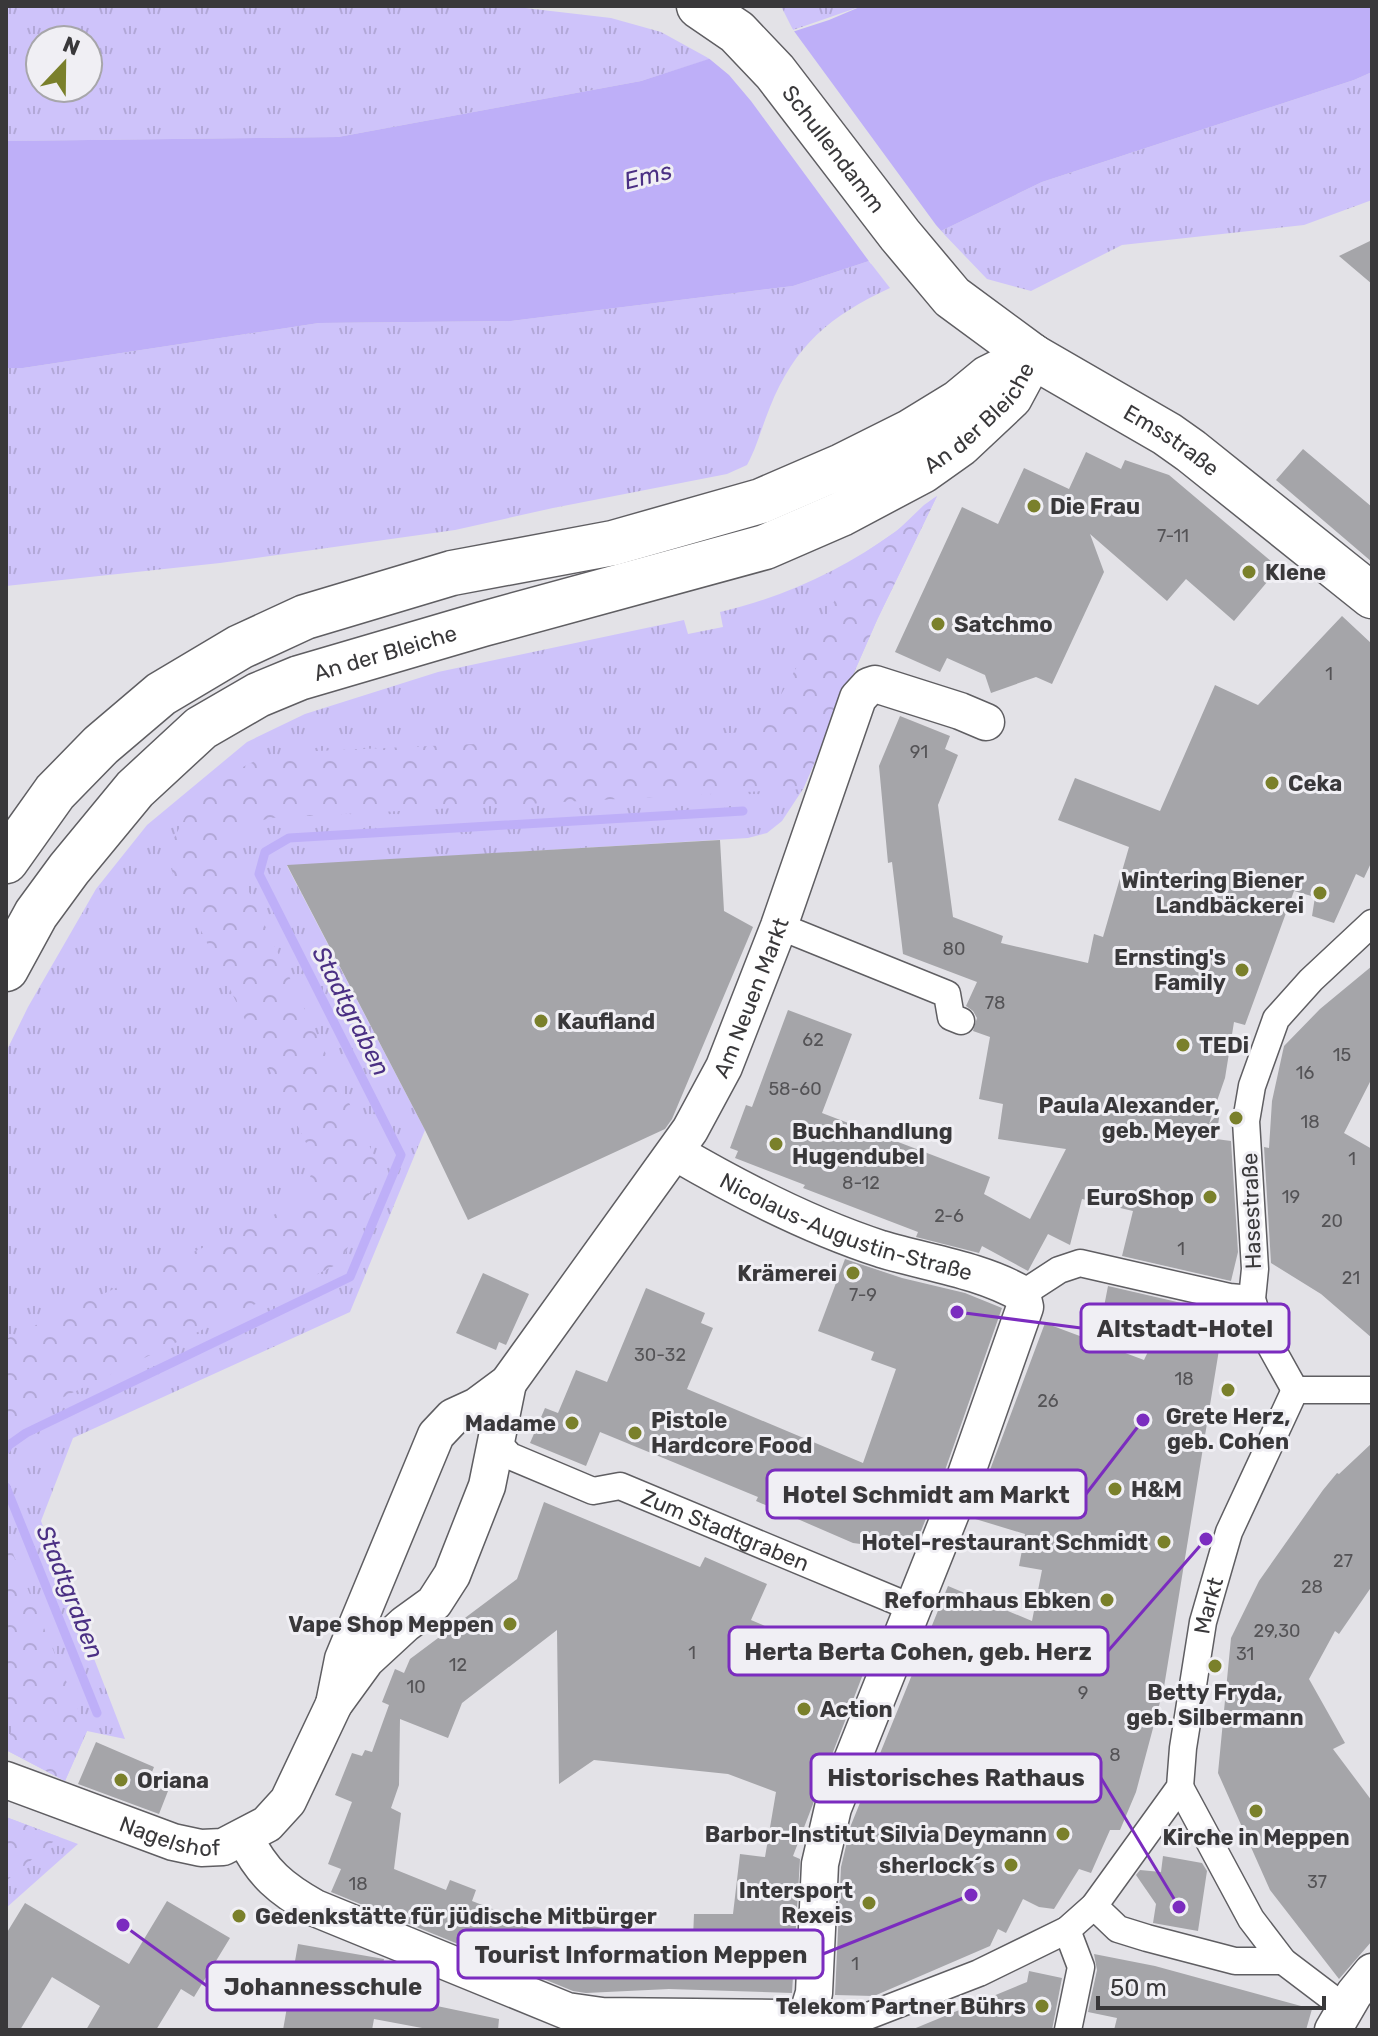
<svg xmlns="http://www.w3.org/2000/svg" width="1378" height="2036" font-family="Rubik,sans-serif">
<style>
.grass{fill:url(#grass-tufts);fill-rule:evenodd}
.forest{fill:url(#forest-crowns)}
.water{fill:#beaff8}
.pier{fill:#e3e2e7}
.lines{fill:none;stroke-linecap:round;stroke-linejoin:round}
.stream{stroke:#beaff8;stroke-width:9}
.building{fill:#a5a5a9;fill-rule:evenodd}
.pedestrian-casing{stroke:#5f5e62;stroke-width:29}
.minor-casing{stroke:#5f5e62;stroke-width:39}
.tertiary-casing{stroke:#5f5e62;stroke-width:47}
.pedestrian{stroke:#fff;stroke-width:26}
.minor{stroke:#fff;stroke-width:36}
.tertiary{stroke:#fff;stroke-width:44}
.poi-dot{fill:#7a802b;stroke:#f0eff4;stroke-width:3}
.labels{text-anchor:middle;stroke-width:6;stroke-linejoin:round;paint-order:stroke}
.number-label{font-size:18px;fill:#545356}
.street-label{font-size:22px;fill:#39383a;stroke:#f0eff4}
.poi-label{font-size:22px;font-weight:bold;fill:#39383a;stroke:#f0eff4;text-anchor:end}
.water-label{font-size:24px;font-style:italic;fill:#4b3084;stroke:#f0eff4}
.leader{fill:none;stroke:#7b2cbf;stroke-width:3}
.callout-dot{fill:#7b2cbf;stroke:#f0eff4;stroke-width:3}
.callout{fill:#f0eff4;stroke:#7b2cbf;stroke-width:3}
.callout-label{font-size:24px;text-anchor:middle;font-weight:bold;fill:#39383a}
</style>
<defs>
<pattern id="grass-tufts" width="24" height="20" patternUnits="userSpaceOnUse" patternTransform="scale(2)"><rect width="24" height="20" fill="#cec3fa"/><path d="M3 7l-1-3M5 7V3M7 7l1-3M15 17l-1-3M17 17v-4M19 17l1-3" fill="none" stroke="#b2a8d7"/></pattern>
<pattern id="forest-crowns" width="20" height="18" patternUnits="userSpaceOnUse" patternTransform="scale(2)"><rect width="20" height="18" fill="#cec3fa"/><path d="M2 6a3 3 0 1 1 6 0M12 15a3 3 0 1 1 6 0" fill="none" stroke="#b2a8d7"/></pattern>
</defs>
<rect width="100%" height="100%" fill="#e3e2e7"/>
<!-- grass -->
<path class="grass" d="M6,6H508L611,18L661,32L710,59L641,81L338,137L6,141ZM40,40H88V88H40Z
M781,6H862L793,30Z
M1372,72V200L1304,225L1122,245L1031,291L987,279L941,231L1042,182L1354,80Z
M869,261L890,288C830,316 795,345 770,407C762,426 757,447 747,465L727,474L553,508L455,530L220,563L6,586V368H23L319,323L511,321L793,286Z
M937,496L877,620L803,789L782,821L767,833L748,838L287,866L425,1130L350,1312L73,1438L41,1521L125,1739L87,1731L65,1781L6,1750V1052L28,1007L96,889L147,825L247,742L305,714L438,672L684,620L688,634L723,627L720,612C782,598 844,569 895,532C910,521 921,507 937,496Z
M6,1817L78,1844L6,1908Z"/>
<!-- forest -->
<path class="forest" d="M937,496L877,620L803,789L270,818L248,825L235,846L241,875L380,1168L342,1262L6,1425V1339L299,1203L316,1163L172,872L174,838L191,806L214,781L255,761L294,752L751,732L766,721L860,556L898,530L924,505Z
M6,1537L87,1731L65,1781L6,1750L15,1717L6,1697Z
M6,1817L59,1837L6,1881Z"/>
<!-- water -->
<path class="water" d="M862,6H1372V72L1354,80L1042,182L941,231L869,261L793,286L511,321L319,323L23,368H6V141L338,137L641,81L829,20Z"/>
<!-- pier -->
<path class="pier" d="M791,27L936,225L944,234L871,264L751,101L729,75L706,56Z"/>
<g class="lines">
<!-- stream -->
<path class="stream" d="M6,1450L9,1445L26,1433L350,1277L401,1155L259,874L265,852L289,838L743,811
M6,1487L97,1713"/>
</g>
<!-- building -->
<path class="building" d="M1372,240V284L1339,256Z
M1303,449L1372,507V562L1276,480Z
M1086,452L1121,469L1125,460L1169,475L1279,568L1234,621L1186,579L1167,601L1090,534L1104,572L1052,684L1036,677L991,693L985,675L947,658L940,672L895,652L962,507L998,524L1024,468L1069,489Z
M1342,616L1372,644V861L1364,878L1356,874L1334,923L1312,916L1315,897L1294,891L1245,1025L1234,1022L1225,1078L1209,1124L1220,1111L1216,1139L1231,1141L1238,1252L1231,1281L1122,1256L1133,1211L1082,1199L1070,1245L1048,1234L1028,1271L982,1246L979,1253L916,1237L918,1232L803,1188L805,1185L735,1158L738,1151L730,1148L746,1105L752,1107L788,1010L852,1034L822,1113L990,1177L984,1194L1030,1219L1066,1149L998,1139L1003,1104L979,1099L990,1037L973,1031L977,1018L973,1011L966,1006L977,982L903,954L892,862L888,863L879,766L900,716L950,736L945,749L958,755L938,805L953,917L1003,936L1001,943L1088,963L1094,934L1103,937L1129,847L1058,820L1075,778L1160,811L1215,685L1258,705Z
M720,840L724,911L753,927L672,1119L665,1129L468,1220L425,1130L287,865Z
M1372,966V1078L1344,1133L1372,1149V1338L1321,1294L1271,1263L1264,1147L1269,1148L1272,1101L1284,1046L1320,1009Z
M845,1259L902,1278L965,1293L1002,1308L943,1476L913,1551L853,1543L756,1501L758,1497L600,1432L586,1466L530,1443L545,1408L558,1413L576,1370L607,1382L646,1288L705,1313L701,1323L713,1328L687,1389L863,1463L896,1369L871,1360L874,1352L818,1331Z
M483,1273L529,1294L506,1345L499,1342L496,1350L456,1333Z
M1108,1286L1225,1313L1164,1687L1136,1792L1120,1830H1110L1091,1873L1079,1869L1054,1909L1039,1907L1023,1899L1006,1933L998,1929L990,1946L874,1996L835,1995L841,1867L851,1825L948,1586L1032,1621L1042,1570L1019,1566L1025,1534L972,1518L1045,1323L1144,1360L1154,1339L1103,1312Z
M1372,1443V1586L1339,1634L1335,1631L1309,1679L1345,1743L1333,1749L1372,1801V1941L1339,1979L1270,1890L1218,1773L1231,1638L1259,1581L1323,1490L1337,1473L1339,1474Z
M544,1502L700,1567L705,1557L767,1584L751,1620L865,1669L793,1856L800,1859L792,1993L669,1989L586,1993L573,1991L331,1892L341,1869L328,1864L352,1802L335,1795L352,1753L362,1756L365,1750L372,1752L389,1705L382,1702L395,1669L404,1673L410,1659L517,1579ZM557,1630L559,1784L594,1760L728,1774L776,1792L765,1857L740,1854L733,1914H694L693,1938L604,1944L605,1928L583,1925L579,1947L501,1918L503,1913L472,1901L476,1890L450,1880L446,1890L394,1869L401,1813L391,1808L399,1785L400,1719L448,1738L462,1703Z
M96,1742L154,1767L148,1782L168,1791L159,1814L78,1784Z
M1163,1856L1202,1863L1207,1871L1198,1931L1153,1923L1156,1904L1136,1875L1140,1870L1161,1872Z
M167,1901L230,1938L194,1997L181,1989L156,2030H86L100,2006L52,1977L20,2030H6V1934L25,1903L129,1964Z
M298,1944L384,1959L381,1974L417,1980L413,2001L499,2019L498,2030H422V2028L374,2019L372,2030H283Z
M1094,1954L1155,1966L1312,2009L1306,2030H1114L1117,2018L1088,2012L1097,1970Z
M1029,1971L1062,1978L1052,2030H911L1027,1982Z"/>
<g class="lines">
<defs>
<g id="pedestrian">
<path d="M779,926L947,994L951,1017L961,1021"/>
<path d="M1022,1294L1059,1270L1080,1263L1229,1297L1252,1299"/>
<path d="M1295,1390L1261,1329L1252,1299L1255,1269L1246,1121L1252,1086L1276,1019L1311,980L1372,923"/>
<path d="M1295,1390H1372"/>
<path id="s1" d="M496,1441L510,1456L593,1491L620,1486L913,1608"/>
<path d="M1180,1787L1251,1919L1283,1961L1345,2008"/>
<path d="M1094,1906L1118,1929L1147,1938L1235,1961H1283"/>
<path d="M1067,1930L1081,1967L1068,2030"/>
<path id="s2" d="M803,2029L833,2025L868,2016L979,1973L1067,1930L1094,1906L1180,1787L1183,1748L1203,1622L1229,1532L1295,1390"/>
</g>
<g id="minor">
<path id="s3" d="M675,1152C740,1190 810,1226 881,1249C928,1263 980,1270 1022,1294L1025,1307L963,1483L833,1808L820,1864L814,1993L803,2029"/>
<path id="s4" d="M334,1704L343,1659L436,1435L453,1417L477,1406L508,1383L690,1130L724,1067L779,926L858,698L869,686L875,684L960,711L986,722"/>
<path id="s5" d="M6,1780L173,1842L201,1848L223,1847L267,1824L288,1801L334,1704L366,1660L405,1624L434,1603L452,1575L487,1486L508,1383"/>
<path d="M245,1838C262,1873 281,1889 315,1908L567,2011L602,2016L778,2018L803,2029"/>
<path d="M1333,2030L1354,1994L1372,1972"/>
</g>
<g id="tertiary">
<path id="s6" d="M699,6L737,32L775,72L900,235L952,297L1032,356L1167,434L1191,451L1372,596"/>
<path d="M6,861L55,792L101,745L161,694L240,647L305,617L452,573L613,543L761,501L842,466L910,432L959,402L988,378L1032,356"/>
<path id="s7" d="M6,969L36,914L69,869L135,789L201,728L258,695L299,678L483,624L765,547L841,514L922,471L960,444L1010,397L1032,356"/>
</g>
</defs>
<!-- pedestrian casing -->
<use href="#pedestrian" class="pedestrian-casing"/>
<!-- minor casing -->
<use href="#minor" class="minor-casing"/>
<!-- tertiary casing -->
<use href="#tertiary" class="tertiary-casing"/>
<!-- pedestrian -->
<use href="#pedestrian" class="pedestrian"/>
<!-- minor -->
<use href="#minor" class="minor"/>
<!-- tertiary -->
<use href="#tertiary" class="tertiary"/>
</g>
<!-- markers -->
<g class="poi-dot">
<circle cx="1034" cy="506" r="8"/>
<circle cx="1249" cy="572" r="8"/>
<circle cx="938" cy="624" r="8"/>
<circle cx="1272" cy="783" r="8"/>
<circle cx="1320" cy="893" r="8"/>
<circle cx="1242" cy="970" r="8"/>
<circle cx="541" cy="1021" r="8"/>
<circle cx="1183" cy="1045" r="8"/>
<circle cx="1236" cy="1118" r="8"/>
<circle cx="776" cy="1144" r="8"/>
<circle cx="1210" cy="1197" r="8"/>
<circle cx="853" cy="1273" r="8"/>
<circle cx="1228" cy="1390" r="8"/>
<circle cx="572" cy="1423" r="8"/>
<circle cx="635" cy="1433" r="8"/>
<circle cx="1115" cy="1489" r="8"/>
<circle cx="1164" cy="1542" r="8"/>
<circle cx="1107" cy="1600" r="8"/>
<circle cx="510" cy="1624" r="8"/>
<circle cx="1215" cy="1666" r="8"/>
<circle cx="804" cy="1709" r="8"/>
<circle cx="121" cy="1780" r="8"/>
<circle cx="1256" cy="1811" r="8"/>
<circle cx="1063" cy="1834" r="8"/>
<circle cx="1011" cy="1865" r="8"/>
<circle cx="869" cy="1903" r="8"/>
<circle cx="239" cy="1916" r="8"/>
<circle cx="1042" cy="2006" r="8"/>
</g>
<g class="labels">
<!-- number labels -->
<g class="number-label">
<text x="1173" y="542">7-11</text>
<text x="1329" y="680">1</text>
<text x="919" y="758">91</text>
<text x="954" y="955">80</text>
<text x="995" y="1009">78</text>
<text x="813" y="1046">62</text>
<text x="1342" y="1061">15</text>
<text x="1305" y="1079">16</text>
<text x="795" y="1095">58-60</text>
<text x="1310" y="1128">18</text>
<text x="1352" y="1165">1</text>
<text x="861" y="1189">8-12</text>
<text x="1291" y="1203">19</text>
<text x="949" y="1222">2-6</text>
<text x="1332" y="1227">20</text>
<text x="1181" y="1255">1</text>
<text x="1351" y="1284">21</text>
<text x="863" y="1301">7-9</text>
<text x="660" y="1361">30-32</text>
<text x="1184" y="1385">18</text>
<text x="1048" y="1407">26</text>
<text x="1343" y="1567">27</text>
<text x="1312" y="1593">28</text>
<text x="1277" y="1637">29,30</text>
<text x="692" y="1659">1</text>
<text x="1245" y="1660">31</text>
<text x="458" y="1671">12</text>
<text x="416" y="1693">10</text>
<text x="1083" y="1699">9</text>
<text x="1115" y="1761">8</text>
<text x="1317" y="1888">37</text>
<text x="358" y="1890">18</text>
<text x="855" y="1970">1</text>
</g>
<!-- street labels -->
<g class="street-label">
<text dy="8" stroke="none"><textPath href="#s6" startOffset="198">Schullendamm</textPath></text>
<text dy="8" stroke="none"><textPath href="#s7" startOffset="1160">An der Bleiche</textPath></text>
<text dy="8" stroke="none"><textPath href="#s6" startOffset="650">Emsstraße</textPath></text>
<text dy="8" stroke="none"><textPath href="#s7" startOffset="512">An der Bleiche</textPath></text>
<text dy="8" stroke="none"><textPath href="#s4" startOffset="836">Am Neuen Markt</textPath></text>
<text transform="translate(1251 1211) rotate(-92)" y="8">Hasestraße</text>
<text dy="8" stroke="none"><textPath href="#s3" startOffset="188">Nicolaus-Augustin-Straße</textPath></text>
<text dy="8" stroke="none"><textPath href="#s1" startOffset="252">Zum Stadtgraben</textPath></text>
<text dy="8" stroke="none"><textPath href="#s2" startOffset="650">Markt</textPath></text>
<text dy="8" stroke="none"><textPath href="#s5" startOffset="174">Nagelshof</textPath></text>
</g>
<!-- poi labels -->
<g class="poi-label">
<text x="1050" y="514" text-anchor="start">Die Frau</text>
<text x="1265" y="580" text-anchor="start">Klene</text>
<text x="954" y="632" text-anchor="start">Satchmo</text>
<text x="1288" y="791" text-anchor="start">Ceka</text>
<text x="1304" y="888">Wintering Biener<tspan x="1304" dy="25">Landbäckerei</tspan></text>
<text x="1226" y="965">Ernsting's<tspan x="1226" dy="25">Family</tspan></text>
<text x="557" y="1029" text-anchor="start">Kaufland</text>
<text x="1199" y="1053" text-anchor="start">TEDi</text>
<text x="1220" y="1113">Paula Alexander,<tspan x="1220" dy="25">geb. Meyer</tspan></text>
<text x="792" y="1139" text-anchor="start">Buchhandlung<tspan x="792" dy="25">Hugendubel</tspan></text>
<text x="1194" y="1205">EuroShop</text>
<text x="837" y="1281">Krämerei</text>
<text x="1228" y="1424" text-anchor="middle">Grete Herz,<tspan x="1228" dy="25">geb. Cohen</tspan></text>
<text x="651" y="1428" text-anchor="start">Pistole<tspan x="651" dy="25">Hardcore Food</tspan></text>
<text x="556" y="1431">Madame</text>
<text x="1131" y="1497" text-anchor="start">H&amp;M</text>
<text x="1148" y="1550">Hotel-restaurant Schmidt</text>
<text x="1091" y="1608">Reformhaus Ebken</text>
<text x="494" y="1632">Vape Shop Meppen</text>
<text x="1215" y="1700" text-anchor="middle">Betty Fryda,<tspan x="1215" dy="25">geb. Silbermann</tspan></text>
<text x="820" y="1717" text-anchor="start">Action</text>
<text x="137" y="1788" text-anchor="start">Oriana</text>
<text x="1047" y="1842">Barbor-Institut Silvia Deymann</text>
<text x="1256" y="1845" text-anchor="middle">Kirche in Meppen</text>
<text x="995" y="1873">sherlock´s</text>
<text x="853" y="1898">Intersport<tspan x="853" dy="25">Rexeis</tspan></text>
<text x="255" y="1924" text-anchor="start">Gedenkstätte für jüdische Mitbürger</text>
<text x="1026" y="2014">Telekom Partner Bührs</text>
</g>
<!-- water labels -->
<g class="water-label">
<text transform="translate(648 176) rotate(-14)" y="8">Ems</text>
<text transform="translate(351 1011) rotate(63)" y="8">Stadtgraben</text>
<text transform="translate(70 1592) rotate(68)" y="8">Stadtgraben</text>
</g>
</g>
<!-- callouts -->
<path class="leader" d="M957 1312L1081 1328M1143 1420L1086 1494M1206 1539L1108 1651M1179 1907L1101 1778M971 1895L823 1954M123 1925L207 1986"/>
<g class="callout-dot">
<circle cx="957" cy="1312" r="8"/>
<circle cx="1143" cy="1420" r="8"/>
<circle cx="1206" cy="1539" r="8"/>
<circle cx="1179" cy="1907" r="8"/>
<circle cx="971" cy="1895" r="8"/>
<circle cx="123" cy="1925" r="8"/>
</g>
<g class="callout">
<rect x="1081" y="1304" width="208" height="48" rx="8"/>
<rect x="767" y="1470" width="319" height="48" rx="8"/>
<rect x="729" y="1627" width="379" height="48" rx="8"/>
<rect x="811" y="1754" width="290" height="48" rx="8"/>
<rect x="458" y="1930" width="365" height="48" rx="8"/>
<rect x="207" y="1962" width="231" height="48" rx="8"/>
</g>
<g class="callout-label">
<text x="1185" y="1337">Altstadt-Hotel</text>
<text x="926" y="1503">Hotel Schmidt am Markt</text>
<text x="918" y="1660">Herta Berta Cohen, geb. Herz</text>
<text x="956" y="1786">Historisches Rathaus</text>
<text x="641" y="1963">Tourist Information Meppen</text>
<text x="323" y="1995">Johannesschule</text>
</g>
<!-- border -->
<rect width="1378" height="2036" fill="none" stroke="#39383a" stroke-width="16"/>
<!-- north arrow -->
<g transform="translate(64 64) rotate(22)"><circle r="38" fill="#f0eff4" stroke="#a7a6aa" stroke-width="2"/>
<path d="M0-6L14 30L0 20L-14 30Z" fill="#7a802b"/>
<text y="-12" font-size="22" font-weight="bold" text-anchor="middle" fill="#39383a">N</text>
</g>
<!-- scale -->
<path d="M1098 1996v12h226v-12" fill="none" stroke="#39383a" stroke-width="4"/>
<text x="1110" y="1996" font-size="24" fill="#39383a" stroke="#f0eff4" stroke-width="6" paint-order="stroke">50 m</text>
</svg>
